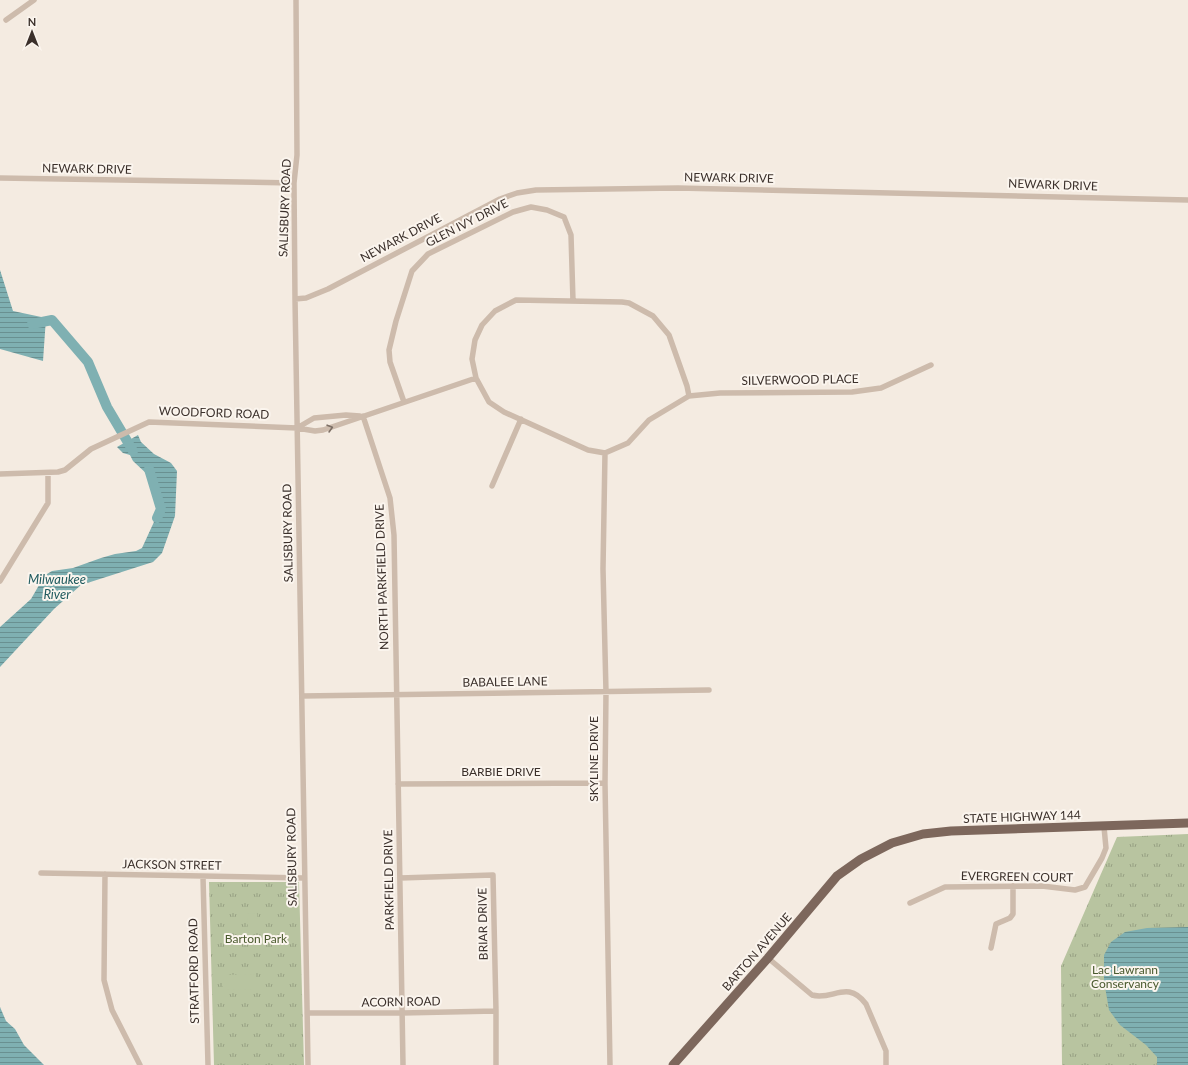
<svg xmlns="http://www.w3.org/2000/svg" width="1188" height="1065" font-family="Lato,sans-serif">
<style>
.park{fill:url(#park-tufts)}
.pitch{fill:#b8c4a0}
.water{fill:url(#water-rules)}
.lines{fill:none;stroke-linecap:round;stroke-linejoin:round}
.river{stroke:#7fb0b2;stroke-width:10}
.minor{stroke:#cdbbac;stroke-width:5.5}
.primary{stroke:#7d675c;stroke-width:9}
.oneway{stroke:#7d6f65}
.labels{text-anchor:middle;stroke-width:4;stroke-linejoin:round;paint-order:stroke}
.street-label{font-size:12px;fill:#3b302b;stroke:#fbf5ee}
.park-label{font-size:12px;fill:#4a5a2e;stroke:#fbf5ee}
.water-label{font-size:13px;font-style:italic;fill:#1f5a5e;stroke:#fbf5ee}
</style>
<defs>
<pattern id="park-tufts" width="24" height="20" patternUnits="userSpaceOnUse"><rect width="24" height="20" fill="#b8c4a0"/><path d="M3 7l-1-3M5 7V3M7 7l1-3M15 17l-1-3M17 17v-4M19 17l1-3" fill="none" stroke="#97a083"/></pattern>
<pattern id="water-rules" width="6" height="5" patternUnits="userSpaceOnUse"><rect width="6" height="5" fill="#7fb0b2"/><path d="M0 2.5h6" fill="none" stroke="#699091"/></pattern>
</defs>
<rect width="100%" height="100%" fill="#f4ebe1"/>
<!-- park -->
<path class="park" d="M1188,834V1065H1062L1061,966L1117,837Z
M209,882H299L304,1065H214Z"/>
<!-- pitch -->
<path class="pitch" d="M257,913L258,933H248L247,914Z
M256,974V989L223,990V975Z"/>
<!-- water -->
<path class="water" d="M0,270L13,311L46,318L43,361L0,349Z
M138,435L141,442L154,454L171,463L177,471L175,516L162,553L153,562L81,585L54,609L0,667V627L31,599L42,580L47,574L52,571L73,568L101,558L115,554L136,551L142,548L159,511V507L162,500L160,493L149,476L133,461L130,455L123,453L117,447Z
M1188,927V1065H1157V1057L1146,1045L1120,1025L1109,1010L1104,981V955L1111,942L1125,932L1147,928Z
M0,1007L6,1021L15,1029L24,1045L44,1065H0Z"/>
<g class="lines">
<!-- river -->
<path class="river" d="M32,324L52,320L88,362L107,407L133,451
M149,469L161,509L157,518"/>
<!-- minor -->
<path class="minor" d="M296,0L297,155L294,183L295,299L308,1065
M6,20L34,0
M0,178L294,183
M295,299L306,298L328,289L500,199L517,193L536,190L678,188L1188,200
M516,300L622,302L629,303L653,316L669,335L687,386L689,396L649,420L628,443L605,453L588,450L504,412L489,402L476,378L472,359L475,340L482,325L495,311Z
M689,396L720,393L852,392L881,388L931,365
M404,402L390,362L389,350L396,321L412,271L428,254L513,212L531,207L547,210L564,217L571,235L573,301
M363,416L390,498L394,535L403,1065
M297,428L314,418L346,415L360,416
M605,453L603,569L606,692L605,783L610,1065
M0,474L58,472L65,470L91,449L149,422L297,428L315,431L323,430L476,378
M492,486L521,419
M0,581L48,503V473
M302,696L709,690
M398,784L605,783
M41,873L304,878
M105,874L104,980L112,1010L140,1065
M203,877L208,1065
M400,878L493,875L496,1011V1065
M910,903L945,887L1042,886L1075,890L1085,887L1102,858L1106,848L1104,827
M991,948L996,924L1010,918L1013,914V886
M768,958L812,995C833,1001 847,979 866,1004L886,1051V1065
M307,1013H402L496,1011"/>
<!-- primary -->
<path class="primary" d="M673,1065L768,958L837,876L861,859L892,843L923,834L951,831L1188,823"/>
</g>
<!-- one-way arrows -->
<defs><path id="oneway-chevron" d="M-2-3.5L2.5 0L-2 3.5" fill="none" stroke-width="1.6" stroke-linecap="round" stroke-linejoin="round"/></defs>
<use class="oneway" href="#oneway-chevron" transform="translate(330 428) rotate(-16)"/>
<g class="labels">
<!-- street labels -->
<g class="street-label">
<text transform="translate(87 169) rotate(1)" y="4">NEWARK DRIVE</text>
<text transform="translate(729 178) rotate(1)" y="4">NEWARK DRIVE</text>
<text transform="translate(1053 185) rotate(2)" y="4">NEWARK DRIVE</text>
<text transform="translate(285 208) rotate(-88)" y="4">SALISBURY ROAD</text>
<text transform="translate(467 223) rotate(-27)" y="4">GLEN IVY DRIVE</text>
<text transform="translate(401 238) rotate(-28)" y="4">NEWARK DRIVE</text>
<text transform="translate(800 380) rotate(-1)" y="4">SILVERWOOD PLACE</text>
<text transform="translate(214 413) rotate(2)" y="4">WOODFORD ROAD</text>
<text transform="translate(288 533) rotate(-91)" y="4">SALISBURY ROAD</text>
<text transform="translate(382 577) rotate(-92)" y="4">NORTH PARKFIELD DRIVE</text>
<text transform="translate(505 682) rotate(-1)" y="4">BABALEE LANE</text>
<text transform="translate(594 759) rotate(-90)" y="4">SKYLINE DRIVE</text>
<text x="501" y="776">BARBIE DRIVE</text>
<text transform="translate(1022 817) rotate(-2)" y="4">STATE HIGHWAY 144</text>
<text transform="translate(292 857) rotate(-91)" y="4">SALISBURY ROAD</text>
<text transform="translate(172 865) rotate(1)" y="4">JACKSON STREET</text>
<text transform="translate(1017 877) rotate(1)" y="4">EVERGREEN COURT</text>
<text transform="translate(389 880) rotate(-91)" y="4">PARKFIELD DRIVE</text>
<text transform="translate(483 924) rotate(-91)" y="4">BRIAR DRIVE</text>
<text transform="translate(757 952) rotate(-49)" y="4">BARTON AVENUE</text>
<text transform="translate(194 971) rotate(-91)" y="4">STRATFORD ROAD</text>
<text transform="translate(401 1002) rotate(-1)" y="4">ACORN ROAD</text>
</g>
<!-- park labels -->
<g class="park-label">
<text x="256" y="943">Barton Park</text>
<text x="1125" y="974">Lac Lawrann<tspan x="1125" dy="14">Conservancy</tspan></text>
</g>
<!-- water labels -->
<g class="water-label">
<text x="57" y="584">Milwaukee<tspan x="57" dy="15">River</tspan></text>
</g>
</g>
<!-- north arrow -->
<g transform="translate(32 32)" stroke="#fbf5ee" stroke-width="3" paint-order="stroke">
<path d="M0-3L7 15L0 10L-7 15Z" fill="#3b302b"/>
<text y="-6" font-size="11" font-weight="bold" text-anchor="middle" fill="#3b302b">N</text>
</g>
</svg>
